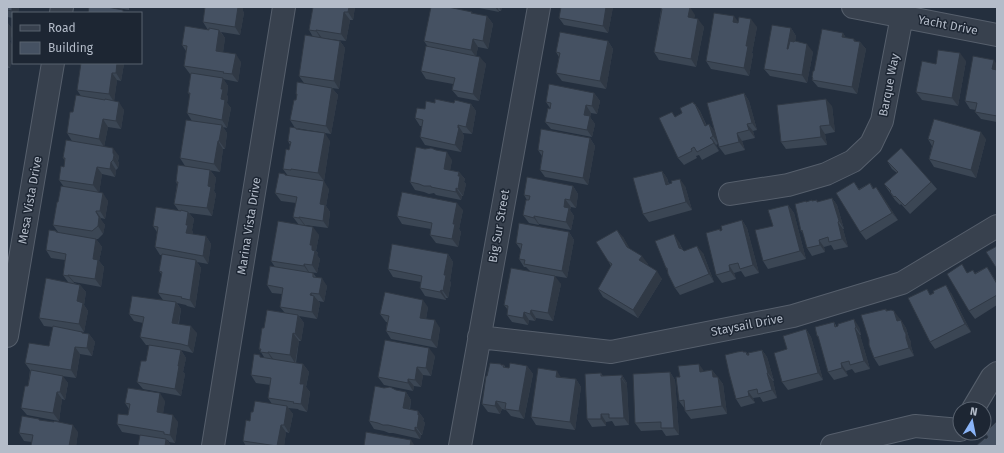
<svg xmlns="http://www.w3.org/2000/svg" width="1004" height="453" font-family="'Fira Sans',sans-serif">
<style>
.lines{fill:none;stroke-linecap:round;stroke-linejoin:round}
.minor-casing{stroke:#565f6c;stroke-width:24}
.minor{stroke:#38414e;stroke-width:22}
.wall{fill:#3b4654}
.shaded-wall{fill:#303945}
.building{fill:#455162;stroke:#303945}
.labels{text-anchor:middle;stroke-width:3;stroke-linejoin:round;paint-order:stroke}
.street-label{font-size:12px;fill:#b4bcc9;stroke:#1d2633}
</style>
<rect width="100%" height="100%" fill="#242f3e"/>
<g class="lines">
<defs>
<path id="minor" d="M853,7L997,35
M61,13L62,7
M730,194L788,185L826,174L853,161L871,144L882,121L902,16
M7,336L53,63
M479,337L611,352L793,316L902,283L997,226
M973,409L992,377L997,373
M213,446L284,7
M460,446L539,7
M832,446L915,426L960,430"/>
</defs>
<!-- minor casing -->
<use href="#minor" class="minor-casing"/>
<!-- minor -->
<use href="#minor" class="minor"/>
</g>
<!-- wall -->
<path class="wall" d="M7,7H19L18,13H13V18L7,17Z
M111,7H129V10Z
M205,7H243V11L244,13L240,35L221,32L225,38L223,52L241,62L238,82L223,79L228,86L227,95L228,97L227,103L231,108L227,128L223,127L227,133L225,149H223L220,172L185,166L180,158L192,121L187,113L190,95L188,93L191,74H190L184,66L186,51L182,45L208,30L203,22Z
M313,7H355L353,20H350L346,41L322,38L340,41L345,48L339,89L332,88L338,95L331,134L296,128L330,141L324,181L296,177L329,189L326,206L330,212L328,228L305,225V226L319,235L316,251L318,253L317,255L320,259L317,273L309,272V273H313L316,277L327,286L324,302L318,301L320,303L317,319L299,316L304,323L301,341H299L296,363L303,364L309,372L306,387L310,392L307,412L299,410L298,409L288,408L293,414L289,433L286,432L284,446H246L243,441L253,412L272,404L268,398L270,385L256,383L251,375L261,357H264L259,349L264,328L285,313L280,307L282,294L272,293L267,285L275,267L271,261L299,225L293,217L296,203L281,201L275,193L286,175L288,176L283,169L289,150L290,145L288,141L295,128L290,120L296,100L297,95L296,94L304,83L299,76L313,37L309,30Z
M478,7H502L501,11H499V12L479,8Z
M613,7L608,33L564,25L559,18Z
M661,9L695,15L694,18L704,27L696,67L659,60L654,52L661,10Z
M472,12L473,14L487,16L493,24L488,49L478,47L476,56L486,64L479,101L458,97L452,90L453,84L426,79L421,71L428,47L424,41Z
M7,22L13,30L10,42L13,46V52L10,68H7Z
M738,22L757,27L752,53L753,54L749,76L711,69L706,61Z
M791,28L796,36L795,41L813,52L807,83L770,76L764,69Z
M843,33L846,38L860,42L866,49L857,94L818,87L812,80V77L814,71Z
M608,41L613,49L606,89L562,81L556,73L559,57L556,52Z
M966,61L958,106L922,100L916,92L936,64Z
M124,64L121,81L117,80L114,101L124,110L121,129L108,127L104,147L119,156L118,161L119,163L118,168L116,170L115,177L102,174L99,193L108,201L105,219L101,218V220L105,225L103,234L98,239H96L102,247L99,261L104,267L101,287L74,282V283L80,285L86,292L84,305L88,311L84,332L78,331L84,333L89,334L95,342L92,356L80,354L76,378L62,376L68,383L65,400L62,399L59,421L27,415L21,408L28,386L30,370L25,363L49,346L53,327L44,326L39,318L68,282L63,275L65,260L51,258L46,250L56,231L57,232H58L53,225L58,202L64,187L59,180L64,167L65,161L63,158L72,141L67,133L73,112L81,96L77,90Z
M997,65V122L981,119L975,112L976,110L970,109L965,101Z
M594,93L600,101L597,114L591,113L590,117L595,124L592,137L551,129L545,122L550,108L546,102Z
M744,93L749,101L757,130L753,131L755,138L742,141L745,150L725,155L719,147Z
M435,103L471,104L476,111L472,134L463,133V134L464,136L461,152L425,145L420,137L422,126H420L415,118L425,109Z
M695,104L700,111L707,126L709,124L715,132L718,144L716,145L719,151L702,160L699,155L696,156L697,158L684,165L678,158L676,116L682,113Z
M832,106L835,132L825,134L827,145L786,149L781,142Z
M590,138L595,146L588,185L545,177L540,170L542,156L538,150Z
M928,139H986L976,178L934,167L929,159L932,146Z
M452,160L450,170L459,172L465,179L464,182L466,184L463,196H462L461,200L436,195L434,193L429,194L424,192L415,190L410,182Z
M887,161L931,182L937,189L910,214L901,204L900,205L895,200L884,184L897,173L892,169Z
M210,170L216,178L214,191L216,194L212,216L189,213L194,219L192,230L193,233V234L206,236L211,244L208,264L197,262L201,268L195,308L187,306L186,305L177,303L181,309L179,324L197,333L193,353L181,350L186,358L183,372L185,374L181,396L143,389L137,382L146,361L149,345H146L140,337L143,323L134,321L129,314L163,300L158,293L162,275L159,271L162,255H160L155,247L157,232L153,226L179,211L174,204L177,184L176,182Z
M662,171L667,178L669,184L685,186L692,210L649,222L643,214Z
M854,182L859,189L870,183L874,189L876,187L898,220L866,240L860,232Z
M573,186L578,194L576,208L571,207L570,210L574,216L571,230L539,224V225L529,223L523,215L527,200L524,195Z
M832,198L837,205L844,229H843L848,247L834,250L831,245L824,247L825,252L812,256L807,248L803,233L801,231L806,202H818Z
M788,205L794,213L806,259L768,269L763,261L773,226Z
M463,210L459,229L461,232L458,247L436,243L430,235L431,229L402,224L397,216Z
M742,220L747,228L759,273L745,277L741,271L734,273L736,279L722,283L716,275L721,231Z
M569,232L574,240L567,278L543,274L561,284L553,321L536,318L535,321L529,320L528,325L512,322L507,315L508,310L504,305L530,271L526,267H524L519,259L521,250L516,243Z
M623,237L629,248L648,264L647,265L662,279L638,318L603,297L598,289L611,266L608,261Z
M679,242L682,248L684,251L703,253L714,282L680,295L675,288L666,268Z
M448,254L453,262L450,281L451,283L448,298H446V300L425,296L420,288L421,282L393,277L388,269Z
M987,267L997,283V305L975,319L969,311L968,273H975Z
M934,293H951L971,332L935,349L930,342L931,294Z
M428,307L426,319L440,328L437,348L391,339L386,331L387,322H386L380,314Z
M886,309L887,311L900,319L906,328L909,338L911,342V346L914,356L879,366L874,358Z
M834,322L837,327H859L861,335H860L870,369L855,373L852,369L846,371L848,376L834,380L828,372L819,339L817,336Z
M806,329L811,337L823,380L788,390L782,382L787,349Z
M762,350L767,357L774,381H773L777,398L763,402L760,397L753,398L755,403L741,407L736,399L729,373L743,352H746L749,355Z
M435,356L431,376L423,375L421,387L414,386L413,391L384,385L378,377Z
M502,365H504L506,368H509L527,366L533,374L524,419L511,416L506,410L502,409L500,414L488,412L482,404L487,376Z
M712,370L723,384L727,414L691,419L685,411V409L679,401L704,371Z
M670,372L675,380L679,435L666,436L662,430L641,431L635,423Z
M601,373L603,376L622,375L627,383V386L629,425L615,426L612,421L606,422V426L592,427L587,419Z
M562,377L576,379L581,387L575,430L536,425L531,417Z
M396,390L406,392L411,400L410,410L418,411L424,419L423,421L425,423L422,435H421L420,439L393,433H389L384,431L374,429L369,421Z
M165,401L163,413L178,422L175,443L169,442L168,440H167L171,446L140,435L122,432L117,424L128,415L129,409L125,403Z
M40,420L78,432L76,446H31L32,442L24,441L19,433Z"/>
<!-- shaded-wall -->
<path class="shaded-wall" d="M12,7H19L18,13H13L12,11Z
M238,7H243V11L244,13L240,35L235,27Z
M349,7H355L353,20L348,12Z
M495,7H497L499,11V12Z
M499,7H502L501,11Z
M606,7H613L608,33L603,26Z
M690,7L695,15L693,25L688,17Z
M344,12L350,20L346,41L341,34Z
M487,16L493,24L488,49L483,41Z
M734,16L740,24L733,22Z
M698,19L704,27L696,67L691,59Z
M751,19L757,27L752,53L753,54L749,76L744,68L746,46Z
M7,22L13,30L10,42L13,46V52L10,68L7,64Z
M791,28L796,36L793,56L787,49Z
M219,30L225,38L222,59L216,51Z
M316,30L322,38L321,39L316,31Z
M843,33L848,41L842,37Z
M473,39L478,47L476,57L471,50Z
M854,39L859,47L860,42L866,49L857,94L852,87Z
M340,41L345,48L339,89L334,81Z
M608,41L613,49L606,89L600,81Z
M807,44L813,52L807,83L802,75Z
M960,53L966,61L958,106L952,98Z
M236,54L241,62L238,82L232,74Z
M480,57L486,64L479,101L473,94Z
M994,60L997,65V76L992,69Z
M117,63L124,64L121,81L116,73Z
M112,73L117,80L114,102L109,94Z
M223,78L228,86L227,95L228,97L227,103L231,108L227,128L222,120L221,89Z
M332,88L338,95L331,134L326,126Z
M594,93L600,101L597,114L592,106Z
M744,93L749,101L757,130L752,123Z
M826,99L832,106L835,132L830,125Z
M119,102L124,110L121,129L116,121Z
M693,102L700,111L710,134L705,126Z
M471,104L476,111L472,134L466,127Z
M586,105L591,113L590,117L595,124L592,137L587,130L584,115Z
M103,119L108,127L104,147L99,139Z
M709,124L715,132L718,144L713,136Z
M747,124L753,131L755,138L749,130Z
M222,125L227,133L225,149L219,141Z
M458,125L463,133V134L464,136L461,152L455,145Z
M820,126L825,134L827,145L821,137Z
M981,132L986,139L976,178L971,170Z
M325,133L330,141L324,181L318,173Z
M737,133L742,141L745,150L739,142Z
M590,138L595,146L588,185L583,178Z
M710,138L714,142L712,139L717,146L719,151Z
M218,141L223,149L220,172L214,164Z
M113,148L119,156L118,161L113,153Z
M447,152L452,160L449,177L444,169Z
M114,155L119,163L118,168L113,160Z
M111,162L116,170L115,177L110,169Z
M97,167L102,174L99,193L93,185Z
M210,170L216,178L214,191L216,194L212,216L207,208L208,186Z
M662,171L667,178L671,193L666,185Z
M459,172L465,179L464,182L466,184L463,196L458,189Z
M680,179L685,186L692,210L686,202Z
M324,181L329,189L326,206L330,212L328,228L323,221L320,204Z
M573,186L578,194L576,208L570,200Z
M876,187L882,195L898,220L892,213Z
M456,188L462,196L461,200L456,192Z
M103,193L108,201L105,219L100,211Z
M832,198L837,205L844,229L839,221Z
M565,199L571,207L570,210L574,216L571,230L566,222L564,207Z
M457,203L463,210L459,229L461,232L458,247L452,239L453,224Z
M788,205L794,213L806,259L800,251Z
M96,211L101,218V220L96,212Z
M188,212L194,219L192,230L193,233L192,241L186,233V225Z
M534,216L539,224V225L534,218Z
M99,217L105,225L103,234L98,226Z
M299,217L305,225V226L299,218Z
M742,220L747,228L759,273L753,265Z
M838,222L843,229L848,247L842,239Z
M313,227L319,235L316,251L318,253L317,255L320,259L317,273L312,265V250L310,245Z
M617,230L623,237L633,254L627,247Z
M569,232L574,240L567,278L562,271Z
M674,234L679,242L685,256L679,248Z
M206,236L211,244L208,264L203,256Z
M96,239L102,247L99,261L104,267L101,287L95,279L93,259Z
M819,240L824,247L825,252L820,245Z
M697,246L703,253L714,282L709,274Z
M448,254L453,262L450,281L451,283L448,298L443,291L444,275Z
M642,256L648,264L645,268L639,260Z
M196,260L201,268L195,308L190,300Z
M304,264L309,272V273L304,266Z
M729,265L734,273L736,279L730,271Z
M657,271L662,279L638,318L633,310Z
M68,275L74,282V283L68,276Z
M555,276L561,284L553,321L548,313Z
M322,278L327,286L324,302L319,294Z
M80,285L86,292L84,305L88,311L84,332L79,324L77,301Z
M946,285L951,293L971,332L965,324Z
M441,290L446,298V300L440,292Z
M311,293L314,298V296L320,303L317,319L312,312Z
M423,300L428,307L425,325L420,318Z
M176,302L181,309L177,330L172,323Z
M531,310L536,318L535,321L530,314Z
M894,311L900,319L903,329L897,321Z
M524,312L529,320L528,325L523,318Z
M298,315L304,323L301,341L295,334Z
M854,319L859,327L861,335L856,327Z
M435,320L440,328L437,348L431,340Z
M901,320L906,328L909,338L911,342V346L914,356L909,348Z
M191,326L197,333L193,353L188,346Z
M855,328L860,335L870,369L864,361Z
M806,329L811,337L823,380L818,373Z
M293,333L299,341L295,363L290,355Z
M89,334L95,342L92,356L87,348Z
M75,347L80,354L76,378L71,370Z
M429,348L435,356L431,376L426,368Z
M181,350L186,358L183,372L185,374L181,396L175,389L178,366Z
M762,350L767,357L774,381L768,373Z
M268,352L274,360L273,361L268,353Z
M841,363L846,371L848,376L842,368Z
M303,364L309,372L306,387L310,392L307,412L301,404L300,384Z
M699,364L704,371L700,372Z
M527,366L533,374L524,419L519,411Z
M417,367L423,375L421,387L415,380Z
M712,370L723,384L727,414L722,406L713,377Z
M557,371L562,379L556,377Z
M670,372L675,380L679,435L674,428Z
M767,373L773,381L777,398L772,390Z
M622,375L627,383V386L622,378Z
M63,376L68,383L65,400L60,392Z
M621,378L627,386L629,425L624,418Z
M408,379L414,386L413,391L408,383Z
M576,379L581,387L575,430L570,422Z
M748,391L753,398L755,403L749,396Z
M57,392L62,399L59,421L53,413Z
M406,392L411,400L408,416L403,408Z
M160,393L165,401L162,420L157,412Z
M496,401L502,409L500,414L495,406Z
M287,406L293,414L289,433L284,425Z
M418,411L424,419L423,421L425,423L422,435L417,428Z
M601,414L606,422V426L601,419Z
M173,415L178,422L175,443L170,435Z
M73,425L78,432L76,446H69Z
M281,425L286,432L284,446H277Z
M415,427L421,435L420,439L415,431Z
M166,439L171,446H165Z
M411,440L415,446H410Z"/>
<!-- building -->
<path class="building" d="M7,7H12V11L7,10Z
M89,7H107L123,10V13H88Z
M205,7H238L235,27L203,22Z
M313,7H349L348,12H344L341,34L316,30V31L309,30Z
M431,7H448L472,12L471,13L487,16L483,41L473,39L471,50L424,41Z
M561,7H606L603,26L559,18Z
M661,7H690L688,17L698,19L691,59L654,52L662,9H661Z
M714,13L734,16L733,22L738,23L739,17L751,19L746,46H748L744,68L706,61Z
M772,25L791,28L787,49H788L790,41L794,42L795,41L807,44L802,75L764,69Z
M185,26L209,30V28L219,30L216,51L236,54L232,74L223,73L224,72L184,66L187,46L182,45Z
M822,29L843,33L842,37L854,39V41L860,42L852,87L812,80L813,78L812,77L813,71H814Z
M560,32L608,41L600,81L556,73L560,53L556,52Z
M305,35L340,41L334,81L299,76Z
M7,39H8L7,48Z
M426,46L480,57L473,94L452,90L455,78L421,71Z
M938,50L960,53L952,98L916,92L922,61L936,64Z
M973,56L994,60L992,69L997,70V116L975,112L977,103L965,101Z
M81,63H117L116,73H112L109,94L77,90Z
M191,73L223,78L221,89H223L221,99L225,100L222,120L187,113L190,93H188Z
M297,82L332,88L326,126L290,120L294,100H296L297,94H296Z
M549,84L594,93L592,106L586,105L584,115L590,116L587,130L545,122L548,108L550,109L551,103L546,102Z
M744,93L752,123L747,124L749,130L737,133L739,142L719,147L707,103Z
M76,95L105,100V99L119,102L116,121L103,119L99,139L67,133L70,112H73Z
M435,99L454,103L455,100L471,104L466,127L458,125V128H459L455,145L420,137L423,120L415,118L417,108L425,109L426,101L435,103Z
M826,99L830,125L820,126L821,137L781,142L777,105Z
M693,102L694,104H695L705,126L709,124L713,136L710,138L711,139H712L714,143L697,152L694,147L691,149L692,151L678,158L659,118L672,112L675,117L682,113L680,108Z
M934,119L981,132L971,170L929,159L934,141L928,139Z
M186,120L222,125L219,141H218L214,164L180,158Z
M290,127L296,128V129L325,133L318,173L291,169V170L283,169L286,149L289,150L291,142L288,141Z
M541,129L590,138L583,178L540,170L543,151L538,150Z
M66,140L113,148V153L114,155L113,160L111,162L110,169L97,167L93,185L59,180L61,166L64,167L65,158H63Z
M416,147L425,149L431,148L436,150L447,152L444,169L459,172L458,176H460L458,189L456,188V192L431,187V186H424L419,184L410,182Z
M901,148L931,182L905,206L895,196L894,197L890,192L891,191L884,184L898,172L887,161Z
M178,165L210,170L208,186L211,187L207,208L174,204L178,182H176Z
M662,171L666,185L672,183L671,181L680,179L686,202L643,214L633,178Z
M279,173L285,174V175L324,181L320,204L325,205L323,221L299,217V218L293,217L297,197L275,193Z
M527,177L573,186L570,200L565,199L564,207L569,208L566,222L534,216V218L523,215L526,200H529L530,196L524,195Z
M854,182L859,190L870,183L873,189L876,187L892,213L860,232L836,193Z
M61,186L103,193L100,211H96V212L99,217L98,226L92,231L53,225L57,202H58Z
M402,192L457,203L453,224H455L452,239L430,235L432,223L397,216Z
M832,198L839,221L838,222L842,239L829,242L828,237L819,240L820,245L807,248L802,230L801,231L795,204L806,201V202L812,200V201L817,200V202Z
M788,205L800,251L763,261L755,230L773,226L768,210Z
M156,207L181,211V210L188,212L186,225H188L186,233L206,236L203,256L155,247L158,227L153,226Z
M742,220L753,265L740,269L738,263L729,265L730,271L716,275L706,233L720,229V231L722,230L721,226Z
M278,221L313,227L310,245H312V250L315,251L312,265L304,264V266L271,261Z
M519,223L569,232L562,271L524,264L525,260L519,259L522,244L516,243Z
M49,230L56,231V232L96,239L93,259L98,260L95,279L68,275V276L63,275L66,254L46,250Z
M617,230L627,247L642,256L639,260L657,271L633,310L598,289L612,264L608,261L596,242Z
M674,234L679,248L682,249L684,251L697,246L709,274L675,288L668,274L667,268H666L655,241Z
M392,244L448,254L444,275H446L443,291L441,290L440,292L420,288L422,276L388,269Z
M997,246V269L986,252Z
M162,254L196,260L190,300L181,298L182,297L158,293L162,272L159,271Z
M962,264L967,273L973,270L975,274L987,267L997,284V295L969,311L947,274Z
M270,266L313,273V277L322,278L319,294L311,293L310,295L314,296L312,312L280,307L283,288L267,285Z
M511,268L555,276L548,313L531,310L530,314L524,312L523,318L507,315L508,306L504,305Z
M46,278L80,285L77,301L83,303L79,324L39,318Z
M946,285L965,324L930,342L908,298L927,289L930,295L934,293L933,291Z
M385,292L423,300L420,318L435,320L431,340L386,331L389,316L380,314Z
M132,296L176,302L172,323L191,326L188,346L181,344L140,337L144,317L129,314Z
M886,309V311L891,310L894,311L897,321L901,320L904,330L906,334V338L909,348L874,358L869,345V340L861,315Z
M267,310L298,315L295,334L293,333L290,355L268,352V353L260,352L261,349H259L262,328H264Z
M854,319L856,327L855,328L864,361L850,365L849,361L841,363L842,368L828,372L818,336H817L815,327L834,322L835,327L838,326V324Z
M53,326L82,332V333L89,334L87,348L75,347L71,370L25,363L29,343L49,346Z
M806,329L818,373L782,382L774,353L787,349L783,336Z
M385,340L429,348L426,368L417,367L415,380L408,379V383L378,377Z
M149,345L181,350L178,366H179L175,389L137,382L141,361H146Z
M762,350L768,373H767L772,390L758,394L757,389L748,391L749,396L736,399L729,373L725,355L737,352L743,351V352H746L747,355H749L748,353Z
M254,354L260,355V357L303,364L300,384H304L301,404L293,403L294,402L268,398L271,378L251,375Z
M490,363L501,364V365H504L503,367L509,368L510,363L522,365L527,366L519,411L505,409L506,403L496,401L495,406L482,404L486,376H487Z
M699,364L700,372L712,370L713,377H718L722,406L685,411L684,400L679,401L676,377H680L678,366Z
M538,368L557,371L556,377L576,379L570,422L531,417Z
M31,370L63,376L60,392H57L53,413L21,408L25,386H28Z
M670,372L674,428H661V422L635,423L633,374Z
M601,373V376L622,375V378H621L624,418H609V414H601V419H587L585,374Z
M375,386L384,388L390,387L396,390L406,392L403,408L418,411V415H419L417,428L415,427V431L388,425H383L378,423L369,421Z
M128,388L160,393L157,412L173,415L170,435L164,434V432L117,424L118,414L128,415L130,404L125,403Z
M255,401L287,406L284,425H281L277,446L243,441L246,420L250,421L251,412H253Z
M22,416L39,419V420L54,422V421L73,425L69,446H31L33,435L19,433Z
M997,421V446H976L985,438L986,439L988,437L985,433Z
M366,432L411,440L410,446H364Z
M140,435L166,439L165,446H138Z"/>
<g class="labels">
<!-- street labels -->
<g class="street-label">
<text transform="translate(948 25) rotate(11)" y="4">Yacht Drive</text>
<text transform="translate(889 85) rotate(-79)" y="4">Barque Way</text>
<text transform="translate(30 200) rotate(-80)" y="4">Mesa Vista Drive</text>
<text transform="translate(249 226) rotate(-81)" y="4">Marina Vista Drive</text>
<text transform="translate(499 226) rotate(-80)" y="4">Big Sur Street</text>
<text transform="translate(747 325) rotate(-11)" y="4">Staysail Drive</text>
</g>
</g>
<!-- border -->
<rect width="1004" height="453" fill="none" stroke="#b4bcc9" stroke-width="16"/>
<!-- legend -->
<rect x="12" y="12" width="130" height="52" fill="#1d2633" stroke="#59626f"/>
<rect x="20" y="25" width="20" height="6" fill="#38414e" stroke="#59626f"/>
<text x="48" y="32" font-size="12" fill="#b4bcc9">Road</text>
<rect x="20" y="42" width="20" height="12" fill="#455162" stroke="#59626f"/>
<text x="48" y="52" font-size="12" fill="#b4bcc9">Building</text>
<!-- north arrow -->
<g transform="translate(972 421) rotate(10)"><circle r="19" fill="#1d2633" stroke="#59626f"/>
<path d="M0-3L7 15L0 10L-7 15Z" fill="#8ab4f8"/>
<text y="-6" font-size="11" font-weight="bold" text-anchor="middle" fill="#b4bcc9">N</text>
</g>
</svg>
